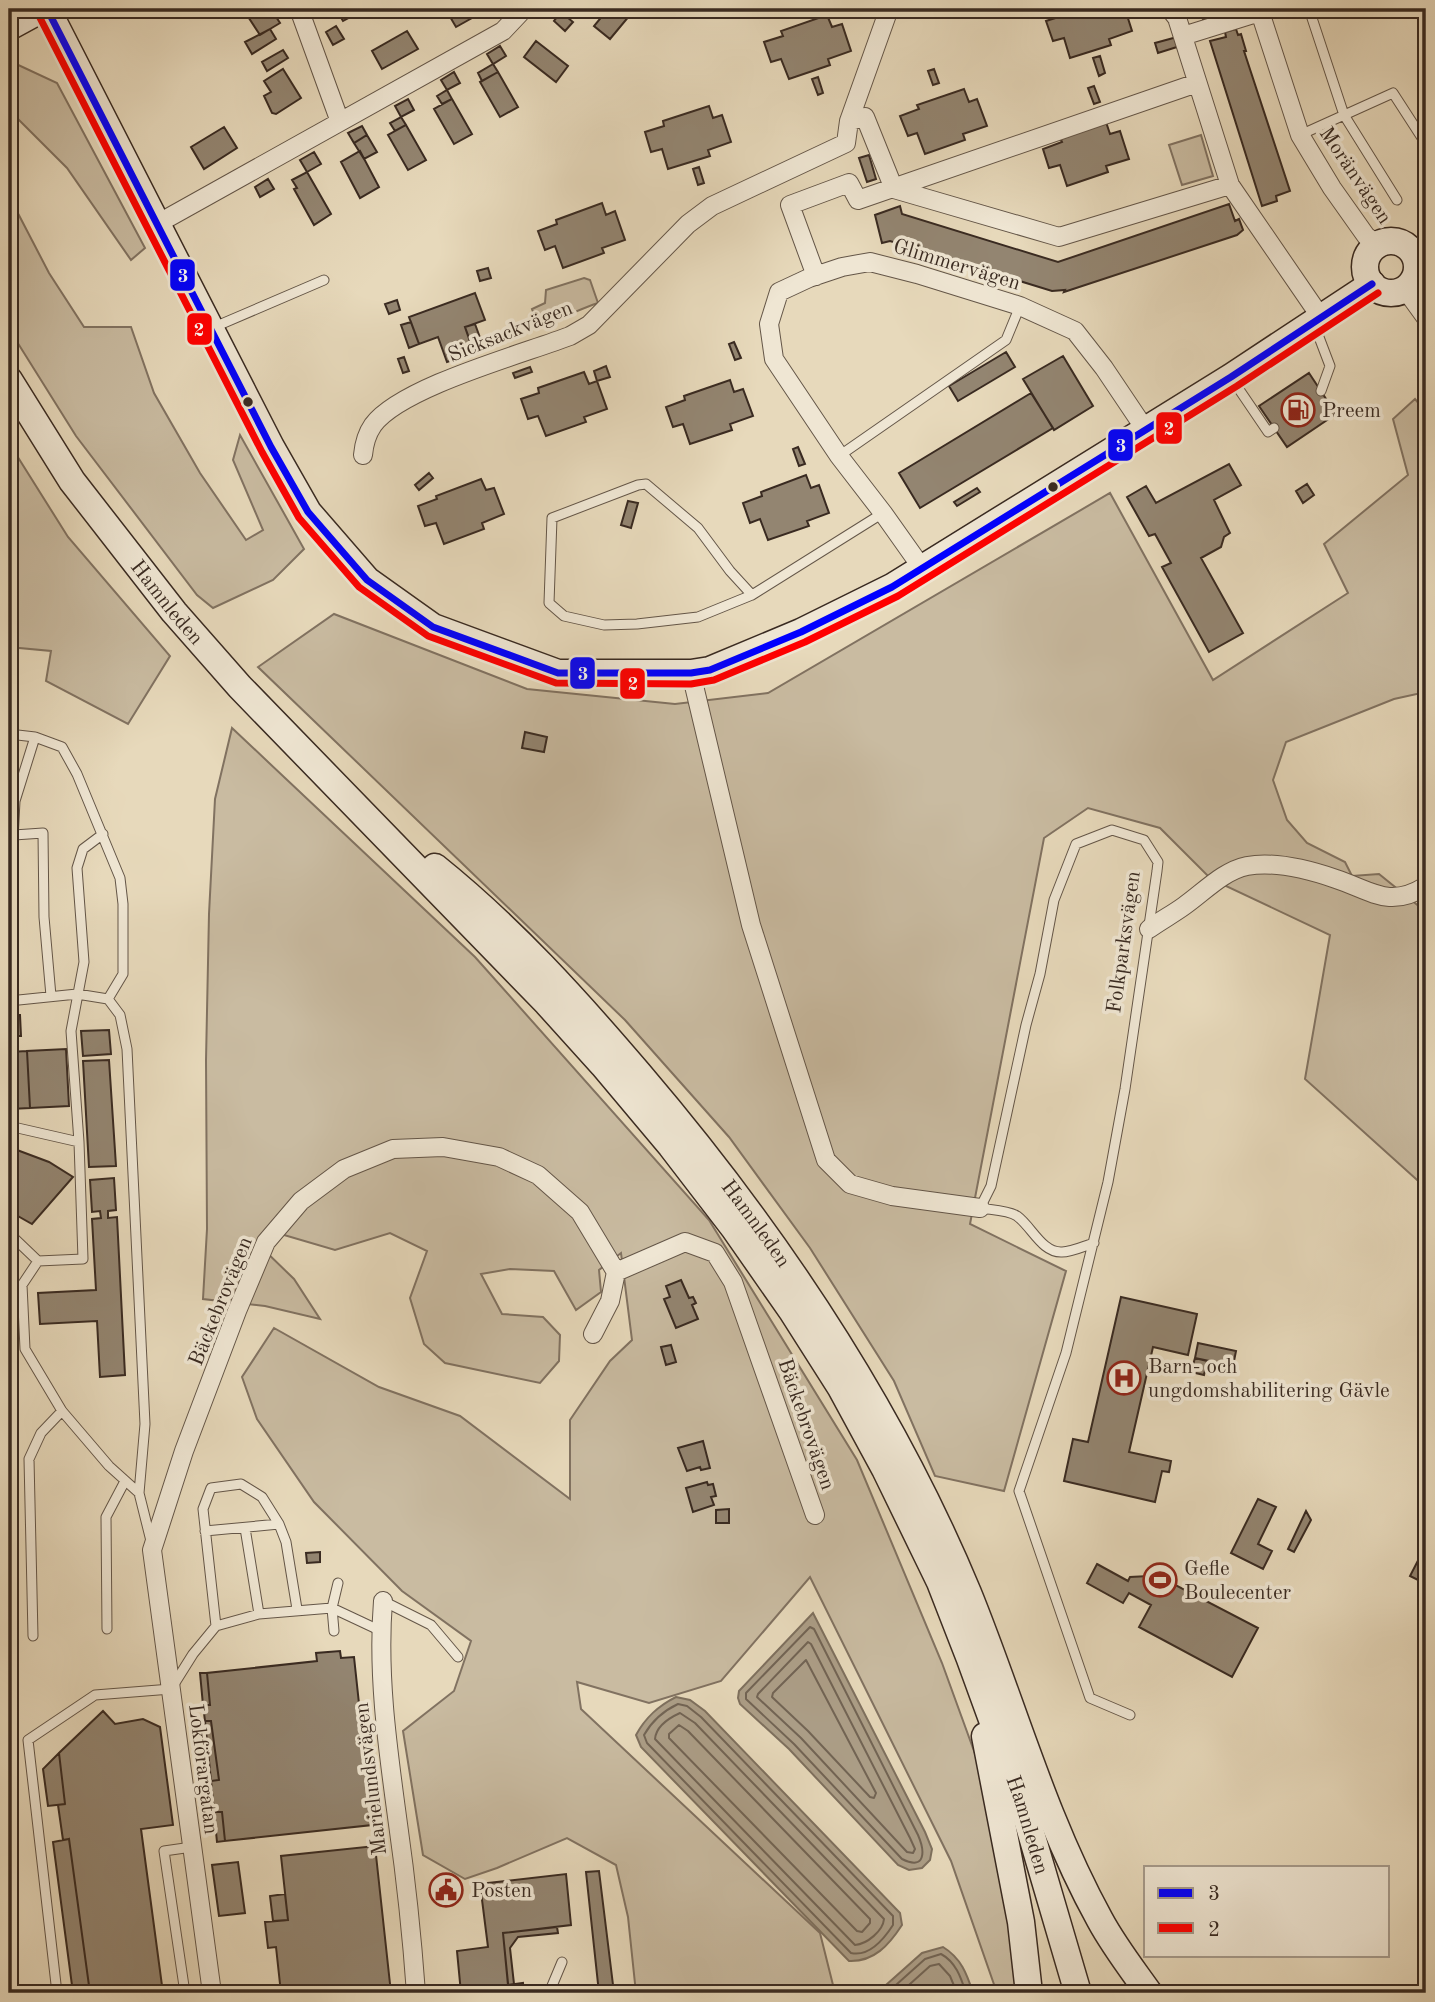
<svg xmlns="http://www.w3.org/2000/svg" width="1435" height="2002" font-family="'Old Standard TT',serif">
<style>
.green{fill:#c9bba1;stroke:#817261;stroke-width:2}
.water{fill:#ac9e87;stroke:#7e705e;stroke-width:2}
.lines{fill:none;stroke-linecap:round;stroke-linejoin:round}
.shore{stroke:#726454;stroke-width:2}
.building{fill:#938571;stroke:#392a21;stroke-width:2}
.lane-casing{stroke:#645648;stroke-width:11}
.street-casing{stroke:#645648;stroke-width:20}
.secondary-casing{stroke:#392a21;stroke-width:29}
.lane{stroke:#efe6d3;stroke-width:9}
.street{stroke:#efe6d3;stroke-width:18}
.secondary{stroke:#efe6d3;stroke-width:26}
.bus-1-casing{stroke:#efe6d3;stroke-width:12}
.bus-2-casing{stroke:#efe6d3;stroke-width:12}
.bus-1{stroke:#00f;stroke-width:7}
.bus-2{stroke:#f00;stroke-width:7}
.bus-dot{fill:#392a21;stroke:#efe6d3;stroke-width:2.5}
.labels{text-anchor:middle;stroke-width:7;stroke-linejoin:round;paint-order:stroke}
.street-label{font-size:21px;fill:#392a21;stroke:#efe6d3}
.poi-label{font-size:21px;fill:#392a21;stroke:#efe6d3;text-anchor:start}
.line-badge{stroke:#efe6d3;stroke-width:2.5}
.badge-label{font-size:19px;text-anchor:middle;font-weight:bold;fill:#fff}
</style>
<rect width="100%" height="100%" fill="#e7d9bb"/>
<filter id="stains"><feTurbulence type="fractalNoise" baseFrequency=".00286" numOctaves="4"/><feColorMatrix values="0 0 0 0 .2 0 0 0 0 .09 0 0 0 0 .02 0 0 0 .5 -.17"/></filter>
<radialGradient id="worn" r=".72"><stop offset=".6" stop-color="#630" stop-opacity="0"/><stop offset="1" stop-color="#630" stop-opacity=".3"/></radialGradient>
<!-- green -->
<path class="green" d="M14,63L57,83L145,248L131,260L67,168L17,118L9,117V65Z
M1201,135L1213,176L1182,185L1169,145Z
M9,196L49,273L84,327H131L154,393L200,473L246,540L263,530L233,460L240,435L304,549L273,580L213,608L197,595L76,436L9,329Z
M584,278L590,280L598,303C577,310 559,320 538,326L532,309L545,303L546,290Z
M1415,399L1426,412V692L1394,699L1286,742L1273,780L1287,820L1307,843L1345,862L1352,876L1379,874L1426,912V1188L1305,1079L1330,935L1211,879L1160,828L1088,808L1044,838L970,1224L1066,1271L1004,1491L935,1476L894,1381L810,1248L729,1137L625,1020L258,667L334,614L527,689L675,704L768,693L1110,493L1213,680L1348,593L1324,544L1408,475L1393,419Z
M9,443L68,537L170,656L128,724L46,681L51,651L9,647Z
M232,728L475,957L709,1220L857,1460L942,1663L982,1773L1023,1993H997L951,1861L810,1577L721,1681L649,1703L577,1682L581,1709L820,1933L835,1993H636L628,1917L616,1865L567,1838L497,1868L465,1879L423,1855L403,1731L454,1691L471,1641L402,1591L314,1502L257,1419L242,1377L274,1328L379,1387L460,1416L570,1499V1420L610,1361L632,1340L621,1253L599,1270L601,1292L576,1310L554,1271L510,1269L481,1274L502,1314L543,1317L560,1335L559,1361L540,1383L445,1363L424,1344L410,1298L427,1251L390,1233L335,1250L267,1230L260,1246L294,1279L320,1319L265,1306L203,1299L207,1229L206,1060L209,914L215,799Z"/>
<!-- water -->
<path class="water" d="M813,1613L925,1832L932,1849L930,1860L922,1868L909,1870L898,1865L789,1749L740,1704L738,1698L739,1691Z
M676,1697L690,1700L705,1711L900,1913L902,1925C889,1945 874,1962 849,1961L641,1747L636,1735C646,1717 658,1706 676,1697Z
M943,1947C961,1958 967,1974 973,1993H877L922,1953Z"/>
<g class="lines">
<!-- shore -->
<path class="shore" d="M810,1627L814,1629L918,1835C925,1851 926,1871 902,1859L794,1744L746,1699V1693Z
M808,1642L811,1644L910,1838L915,1849L913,1853L907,1852L801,1738L757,1697L758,1694Z
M806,1660L876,1793L874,1798L870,1797L808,1731L772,1697L773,1693Z
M678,1704L687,1706L701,1717L893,1916V1925C884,1939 869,1957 851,1953L647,1743L644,1735C652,1721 663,1711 678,1704Z
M680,1713L695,1723L884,1919C883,1931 867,1944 855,1945L655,1739C656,1727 669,1718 680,1713Z
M679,1725L688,1731L870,1919V1923L862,1932L857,1931L669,1738V1734Z
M887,1993L925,1959L941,1954C956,1962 961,1978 966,1993
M900,1993L930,1966L939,1964L950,1976L957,1993"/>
</g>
<!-- building -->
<path class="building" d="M243,9H271L280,23L260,35Z
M336,9H348L352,16L343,21Z
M348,9H367L353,17Z
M448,9H488L456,27L446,10Z
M608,9H635L610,39L594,26Z
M1064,9H1125L1132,31L1109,39L1111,45L1070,58L1064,38L1053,41L1046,21L1065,15Z
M1200,9H1225L1227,14L1204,22Z
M561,12L573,22L565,31L554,21Z
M827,15L832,27L842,24L851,51L828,59L830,65L789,79L781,59L771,62L764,42L783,36L781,31Z
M336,26L344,39L333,45L326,32Z
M270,29L276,39L252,54L245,42Z
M1236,29L1238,35L1241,34L1246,51H1244L1290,191L1276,196L1277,201L1262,206L1210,41L1226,37L1225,32Z
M407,31L418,49L382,69L372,51Z
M1177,37L1180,46L1158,53L1155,43Z
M536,41L568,66L556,82L524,57Z
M500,46L506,56L493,64L487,54Z
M283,50L288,58L267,71L262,62Z
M1100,56L1105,73L1099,76L1093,58Z
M493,64L498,72L482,81L478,73Z
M283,69L301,98L276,114L272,113L264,96L271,92L264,81Z
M934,69L939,83L933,85L928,71Z
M454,72L460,83L447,90L441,80Z
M498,72L518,107L500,117L480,82Z
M818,77L823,93L818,95L812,79Z
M1094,86L1100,102L1094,104L1088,88Z
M964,89L969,102L977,99L987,126L963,134L965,140L925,154L917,133L908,136L900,116L919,109L917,105Z
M447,90L452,99L442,104L437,96Z
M408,99L414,110L401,117L395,106Z
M452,99L472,134L454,144L434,109Z
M709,106L713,118L722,115L731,142L708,150L710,156L668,169L662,149L651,152L645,132L664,126L663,121Z
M401,117L406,125L395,131L390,123Z
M1106,122L1110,134L1120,131L1129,159L1106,166L1108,172L1067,186L1060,165L1049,168L1043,149L1062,142L1060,138Z
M406,125L426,160L408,170L388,135Z
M362,126L367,135L354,143L348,133Z
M224,127L237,148L204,169L191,147Z
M367,135L377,152L364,159L354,143Z
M360,151L379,187L360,198L341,162Z
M314,152L321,164L307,172L300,160Z
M869,155L876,179L867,182L859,158Z
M699,167L704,183L698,185L693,169Z
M307,172L331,214L314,225L294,189L297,188L292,180Z
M268,179L274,189L260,197L255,187Z
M602,203L606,215L615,211L625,240L602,248L604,253L563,268L555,246L545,250L538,231L557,224L556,220Z
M1229,204L1235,221L1239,219L1243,230L1237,235L1064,292L1065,290L1052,291L890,241L882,243L875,215L900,206L902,214L1058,262Z
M488,268L491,278L480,281L477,271Z
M475,293L485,320L465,327L474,353L447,362L438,337L419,344L409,317Z
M397,300L400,310L389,314L385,304Z
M411,322L419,344L409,348L401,325Z
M475,324L482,343L472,346L465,327Z
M734,342L741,358L735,360L729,344Z
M1006,352L1015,367L958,401L949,386Z
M1063,356L1093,406L1054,430L1023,379Z
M404,357L409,371L403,373L398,359Z
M606,366L610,377L597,381L594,371Z
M530,367L532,372L515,378L513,373Z
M584,372L589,384L597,381L607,409L584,417L586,422L546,436L538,416L528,419L521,399L539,393L538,388Z
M1309,373L1336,414L1287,447L1259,406Z
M730,380L734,392L743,389L753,416L730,424L732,430L690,444L683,424L673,427L666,407L685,400L684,396Z
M1031,393L1053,428L920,508L899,473Z
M798,447L805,464L799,466L793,449Z
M1229,464L1241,485L1214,500L1230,533L1224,537L1221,547L1201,558L1243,633L1209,652L1162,567L1171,563L1155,534L1149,536L1127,497L1146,486L1156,503Z
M429,473L433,478L419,490L415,485Z
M806,475L811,488L819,485L829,513L807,521L809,526L768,540L760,519L750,523L743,503L762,496L761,492Z
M481,479L486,490L494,488L504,514L482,523L484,529L444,544L436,523L425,526L418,506L437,499L436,496Z
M1307,484L1314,495L1303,503L1296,491Z
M977,488L980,492L957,506L954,502Z
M628,501L638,503L631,528L621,525Z
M525,732L547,737L544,752L522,748Z
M9,1015H20L21,1036H11Z
M109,1030L111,1054L83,1056L81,1031Z
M66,1049L69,1106L30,1108L27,1051Z
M27,1051L30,1108L10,1109L9,1052Z
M109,1060L116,1166L89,1167L83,1061Z
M9,1147L49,1162L73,1177L32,1224L9,1211Z
M114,1178L116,1210L108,1211V1218L117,1217L125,1375L100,1377L97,1321L40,1324L38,1293L96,1290L92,1219L101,1218L100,1211L92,1212L90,1180Z
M681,1280L689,1298L693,1297L696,1303L692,1305L698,1319L676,1328L664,1299L670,1297L666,1286Z
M1121,1297L1197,1314L1188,1355L1153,1347L1129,1452L1171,1461L1169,1472L1162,1471L1155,1502L1064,1481L1073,1439L1088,1442Z
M1198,1343L1236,1351L1233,1366L1195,1358Z
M671,1345L676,1362L666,1365L661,1347Z
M1195,1358L1207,1361L1204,1375L1191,1372Z
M9,1369H11L16,1446L9,1447Z
M703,1441L710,1468L701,1470L700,1467L687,1471L678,1448Z
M707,1482L708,1485L713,1484L716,1496L711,1497L714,1505L693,1512L686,1488Z
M1258,1499L1276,1507L1258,1544L1272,1551L1263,1569L1231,1553Z
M729,1509V1523H716V1510Z
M1306,1511L1311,1520L1294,1552L1288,1549Z
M1426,1545V1584L1410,1576Z
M320,1552V1562L307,1563L306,1553Z
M1097,1564L1128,1581L1130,1577L1149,1576L1152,1580V1586L1148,1589L1156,1594L1164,1579L1258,1628L1232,1677L1139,1627L1151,1605L1129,1593L1123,1603L1087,1583Z
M340,1651L341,1658L354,1657L372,1825L225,1841L222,1812H214L211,1781L219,1780L211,1721H205L203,1705H210L207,1673L317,1661L316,1653Z
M200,1673H207L210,1705H203Z
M103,1711L115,1724L143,1719L160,1727L173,1825L141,1829L163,1993H90L69,1839L63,1840L58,1805L65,1804L59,1753Z
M205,1721H211L219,1780L211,1781Z
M59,1753L65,1804L48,1806L43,1769Z
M214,1812H222L225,1841L217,1842Z
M69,1839L90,1993H73L53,1842Z
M375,1846L391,1993H281L276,1947L268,1948L265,1922L288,1920L281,1856Z
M238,1862L245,1913L219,1916L212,1865Z
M599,1871L614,1993H599L586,1872Z
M566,1874L571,1925L503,1933L509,1993H461L457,1951L488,1947L480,1884Z
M285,1894L288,1920L273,1921L270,1896Z
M557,1927L558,1933L518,1937L510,1948L514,1984L508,1985L503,1933Z
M523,1983L524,1993H509L508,1985Z"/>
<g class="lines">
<defs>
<path id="lane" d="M1309,9L1344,115L1397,200
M1300,135L1393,93L1426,144
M1314,324L1330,366L1321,391
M212,328L324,280
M1232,379L1268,432L1274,428
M839,456L1006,340L1020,306
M752,595L698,617L637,624L604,625L564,616L549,603L552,518L638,485L646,484L698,528L730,571L752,595L883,513
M9,734L35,737
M14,835L43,833L44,917L51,996
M9,915L15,801L35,737L62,747L77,774L120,878L123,904V974L108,999
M9,1001L77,994L108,999L120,1015L127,1049L145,1424L139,1493L151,1541
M9,1126L79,1142L83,1259L38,1261L22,1285L25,1349L62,1411L109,1466L139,1493
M79,1142L71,1031L84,962L77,868L83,849L103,834
M9,1238L15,1239L38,1261
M1094,1243C1084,1246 1072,1252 1062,1252C1042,1253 1032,1227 1017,1216C1008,1210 991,1210 980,1208L991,1186L1026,1025L1040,974L1054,900L1076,844L1112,830L1144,840L1158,862L1157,871L1125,1089L1108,1182L1066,1353L1019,1491L1090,1698L1130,1715
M245,1528L259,1614
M205,1531L279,1524
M383,1601L431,1625L458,1657
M216,1626L203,1509L211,1488L241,1484L262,1497L279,1524L286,1542L297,1609
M107,1629L106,1517L125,1481
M334,1631L332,1608L338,1583
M33,1636L29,1459L41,1433L62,1411
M57,1993L28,1740L95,1695L171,1689L193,1654L216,1626L259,1614L332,1608L381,1631
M185,1993L164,1851L192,1847
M549,1993L562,1962"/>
<path id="street" d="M299,9L340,122
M1170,9L1177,18L1230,185L1322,319
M1259,9L1300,135L1332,188L1366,236L1378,245
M1183,36L1260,12
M849,121L865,117L894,189
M894,189L1059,237L1230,185
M157,224L503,31L520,13V9
M816,276L790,205L849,183L858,200L1197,83
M1405,289L1426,318
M363,455C364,444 366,435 373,425C401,387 523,354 570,336L589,325L688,224L712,206L846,143L849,121L889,9
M922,568L883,513L839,456L774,359L769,324L779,292L809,278L842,267L870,262L917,274L1020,306L1075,331L1104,368L1145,429
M691,673L751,925L826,1160L850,1184L892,1196L980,1208
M1149,929C1160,921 1173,914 1184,906C1204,892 1223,871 1247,866C1274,861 1310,870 1336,879C1372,891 1389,909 1426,886
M616,1272L685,1242L715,1253L733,1282L815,1515
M383,1601C377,1676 388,1750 398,1824C406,1880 412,1937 416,1993
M212,1993L152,1550L184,1451L237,1311L266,1242L301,1201L344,1169L393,1149L443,1147L499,1157L538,1175L580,1212L616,1272L610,1301L593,1334"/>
<g id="secondary">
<path d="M47,9L271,447L308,512L367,580L433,627L558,673H691L710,670L801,632L892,587L1231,377L1372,284"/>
<path d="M9,27L42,9"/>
<circle cx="1391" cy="267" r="26"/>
<path id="s1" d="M9,380L72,481L174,612L240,687L547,1003L603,1065L671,1146L734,1228L792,1311L841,1388L885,1469L940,1582L970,1659L1021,1799L1078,1993"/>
<path id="s2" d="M435,867C511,928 576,1000 639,1074C772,1230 889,1403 968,1593C1012,1701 1043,1817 1100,1920C1114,1946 1132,1969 1149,1993"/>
<path d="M985,1736L1021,1922L1029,1993"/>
</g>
</defs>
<!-- lane casing -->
<use href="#lane" class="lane-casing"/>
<!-- street casing -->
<use href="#street" class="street-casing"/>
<!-- secondary casing -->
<use href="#secondary" class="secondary-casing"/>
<!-- lane -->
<use href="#lane" class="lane"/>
<!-- street -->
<use href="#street" class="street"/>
<!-- secondary -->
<use href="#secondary" class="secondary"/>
<defs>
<path id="bus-1" d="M47,9L271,447L308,512L367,580L433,627L558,673H691L710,670L801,632L892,587L1231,377L1372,284"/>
<path id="bus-2" d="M38,14L262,452L299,518L359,587L428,636L556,683L691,684L714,680L805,642L898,596L1237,386L1378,293"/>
</defs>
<!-- bus-1 casing -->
<use href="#bus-1" class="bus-1-casing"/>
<!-- bus-2 casing -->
<use href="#bus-2" class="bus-2-casing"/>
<!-- bus-1 -->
<use href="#bus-1" class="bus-1"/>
<!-- bus-2 -->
<use href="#bus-2" class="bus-2"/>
</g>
<!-- icons -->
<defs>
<symbol id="fuel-ring" viewBox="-11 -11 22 22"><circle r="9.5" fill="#efe6d3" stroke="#8f2418" stroke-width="1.5"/><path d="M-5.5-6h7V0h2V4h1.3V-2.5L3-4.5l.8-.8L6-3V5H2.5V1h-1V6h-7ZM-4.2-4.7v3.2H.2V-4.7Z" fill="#8f2418"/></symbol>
<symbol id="hospital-ring" viewBox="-11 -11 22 22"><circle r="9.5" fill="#efe6d3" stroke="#8f2418" stroke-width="1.5"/><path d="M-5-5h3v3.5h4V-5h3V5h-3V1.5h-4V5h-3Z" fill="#8f2418"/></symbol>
<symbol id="stadium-ring" viewBox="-11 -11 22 22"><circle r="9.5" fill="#efe6d3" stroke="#8f2418" stroke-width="1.5"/><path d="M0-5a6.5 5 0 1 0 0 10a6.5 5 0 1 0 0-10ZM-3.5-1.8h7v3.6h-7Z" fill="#8f2418"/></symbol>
<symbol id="civic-ring" viewBox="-11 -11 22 22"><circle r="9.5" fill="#efe6d3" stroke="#8f2418" stroke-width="1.5"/><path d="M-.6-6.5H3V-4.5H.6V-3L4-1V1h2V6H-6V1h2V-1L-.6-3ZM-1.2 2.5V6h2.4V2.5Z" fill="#8f2418"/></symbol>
</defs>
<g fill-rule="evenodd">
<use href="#fuel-ring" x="1279" y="391" width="38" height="38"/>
<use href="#hospital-ring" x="1105" y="1359" width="38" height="38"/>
<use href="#stadium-ring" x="1141" y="1561" width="38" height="38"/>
<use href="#civic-ring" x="427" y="1871" width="38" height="38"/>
</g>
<!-- markers -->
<g class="bus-dot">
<circle cx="248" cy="402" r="6"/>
<circle cx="1053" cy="487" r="6"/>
</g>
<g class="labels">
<!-- street labels -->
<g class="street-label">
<text transform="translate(1356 175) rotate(56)" y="7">Moränvägen</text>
<text transform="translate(957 264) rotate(17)" y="7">Glimmervägen</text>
<text transform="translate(510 331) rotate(-22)" y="7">Sicksackvägen</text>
<text dy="7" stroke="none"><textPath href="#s1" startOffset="273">Hamnleden</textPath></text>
<text transform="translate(1123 942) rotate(-82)" y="7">Folkparksvägen</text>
<text dy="7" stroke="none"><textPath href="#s2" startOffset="481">Hamnleden</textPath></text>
<text transform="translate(220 1301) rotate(-68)" y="7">Bäckebrovägen</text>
<text transform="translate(807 1424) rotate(71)" y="7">Bäckebrovägen</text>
<text transform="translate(204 1769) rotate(83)" y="7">Lokförargatan</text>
<text transform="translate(370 1779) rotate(-97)" y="7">Marielundsvägen</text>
<text dy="7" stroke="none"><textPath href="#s1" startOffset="1787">Hamnleden</textPath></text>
</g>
<!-- poi labels -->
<g class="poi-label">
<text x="1322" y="417">Preem</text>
<text x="1148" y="1373">Barn- och<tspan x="1148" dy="24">ungdomshabilitering Gävle</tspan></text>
<text x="1184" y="1575">Gefle<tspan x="1184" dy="24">Boulecenter</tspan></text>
<text x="471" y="1897">Posten</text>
</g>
</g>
<g class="line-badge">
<rect x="169" y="258" width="27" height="34" rx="7" fill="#00f"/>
<rect x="186" y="312" width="27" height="34" rx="7" fill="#f00"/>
<rect x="1155" y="411" width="28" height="34" rx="7" fill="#f00"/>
<rect x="1107" y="428" width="27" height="34" rx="7" fill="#00f"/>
<rect x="569" y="656" width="27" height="34" rx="7" fill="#00f"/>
<rect x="619" y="667" width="27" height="33" rx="7" fill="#f00"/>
</g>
<g class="badge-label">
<text x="183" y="282">3</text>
<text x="199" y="336">2</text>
<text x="1169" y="435">2</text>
<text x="1121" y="452">3</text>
<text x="583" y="680">3</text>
<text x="633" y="690">2</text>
</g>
<!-- margin -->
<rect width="1435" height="2002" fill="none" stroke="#e7d9bb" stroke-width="35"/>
<rect x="10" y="10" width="1414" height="1981" fill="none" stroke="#392a21" stroke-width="3.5"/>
<rect x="18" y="18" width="1400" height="1967" fill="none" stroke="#392a21" stroke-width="2"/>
<!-- legend -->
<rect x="1144" y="1866" width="245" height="91" fill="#efe6d3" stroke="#a69b8c" stroke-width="2"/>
<rect x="1158" y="1888" width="35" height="10" fill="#0000ff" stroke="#a69b8c" stroke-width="2"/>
<text x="1208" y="1900" font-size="21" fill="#392a21">3</text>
<rect x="1158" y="1923" width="35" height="10" fill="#ff0000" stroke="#a69b8c" stroke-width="2"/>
<text x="1208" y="1936" font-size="21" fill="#392a21">2</text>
<rect width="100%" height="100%" filter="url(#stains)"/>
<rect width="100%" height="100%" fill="url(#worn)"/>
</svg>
